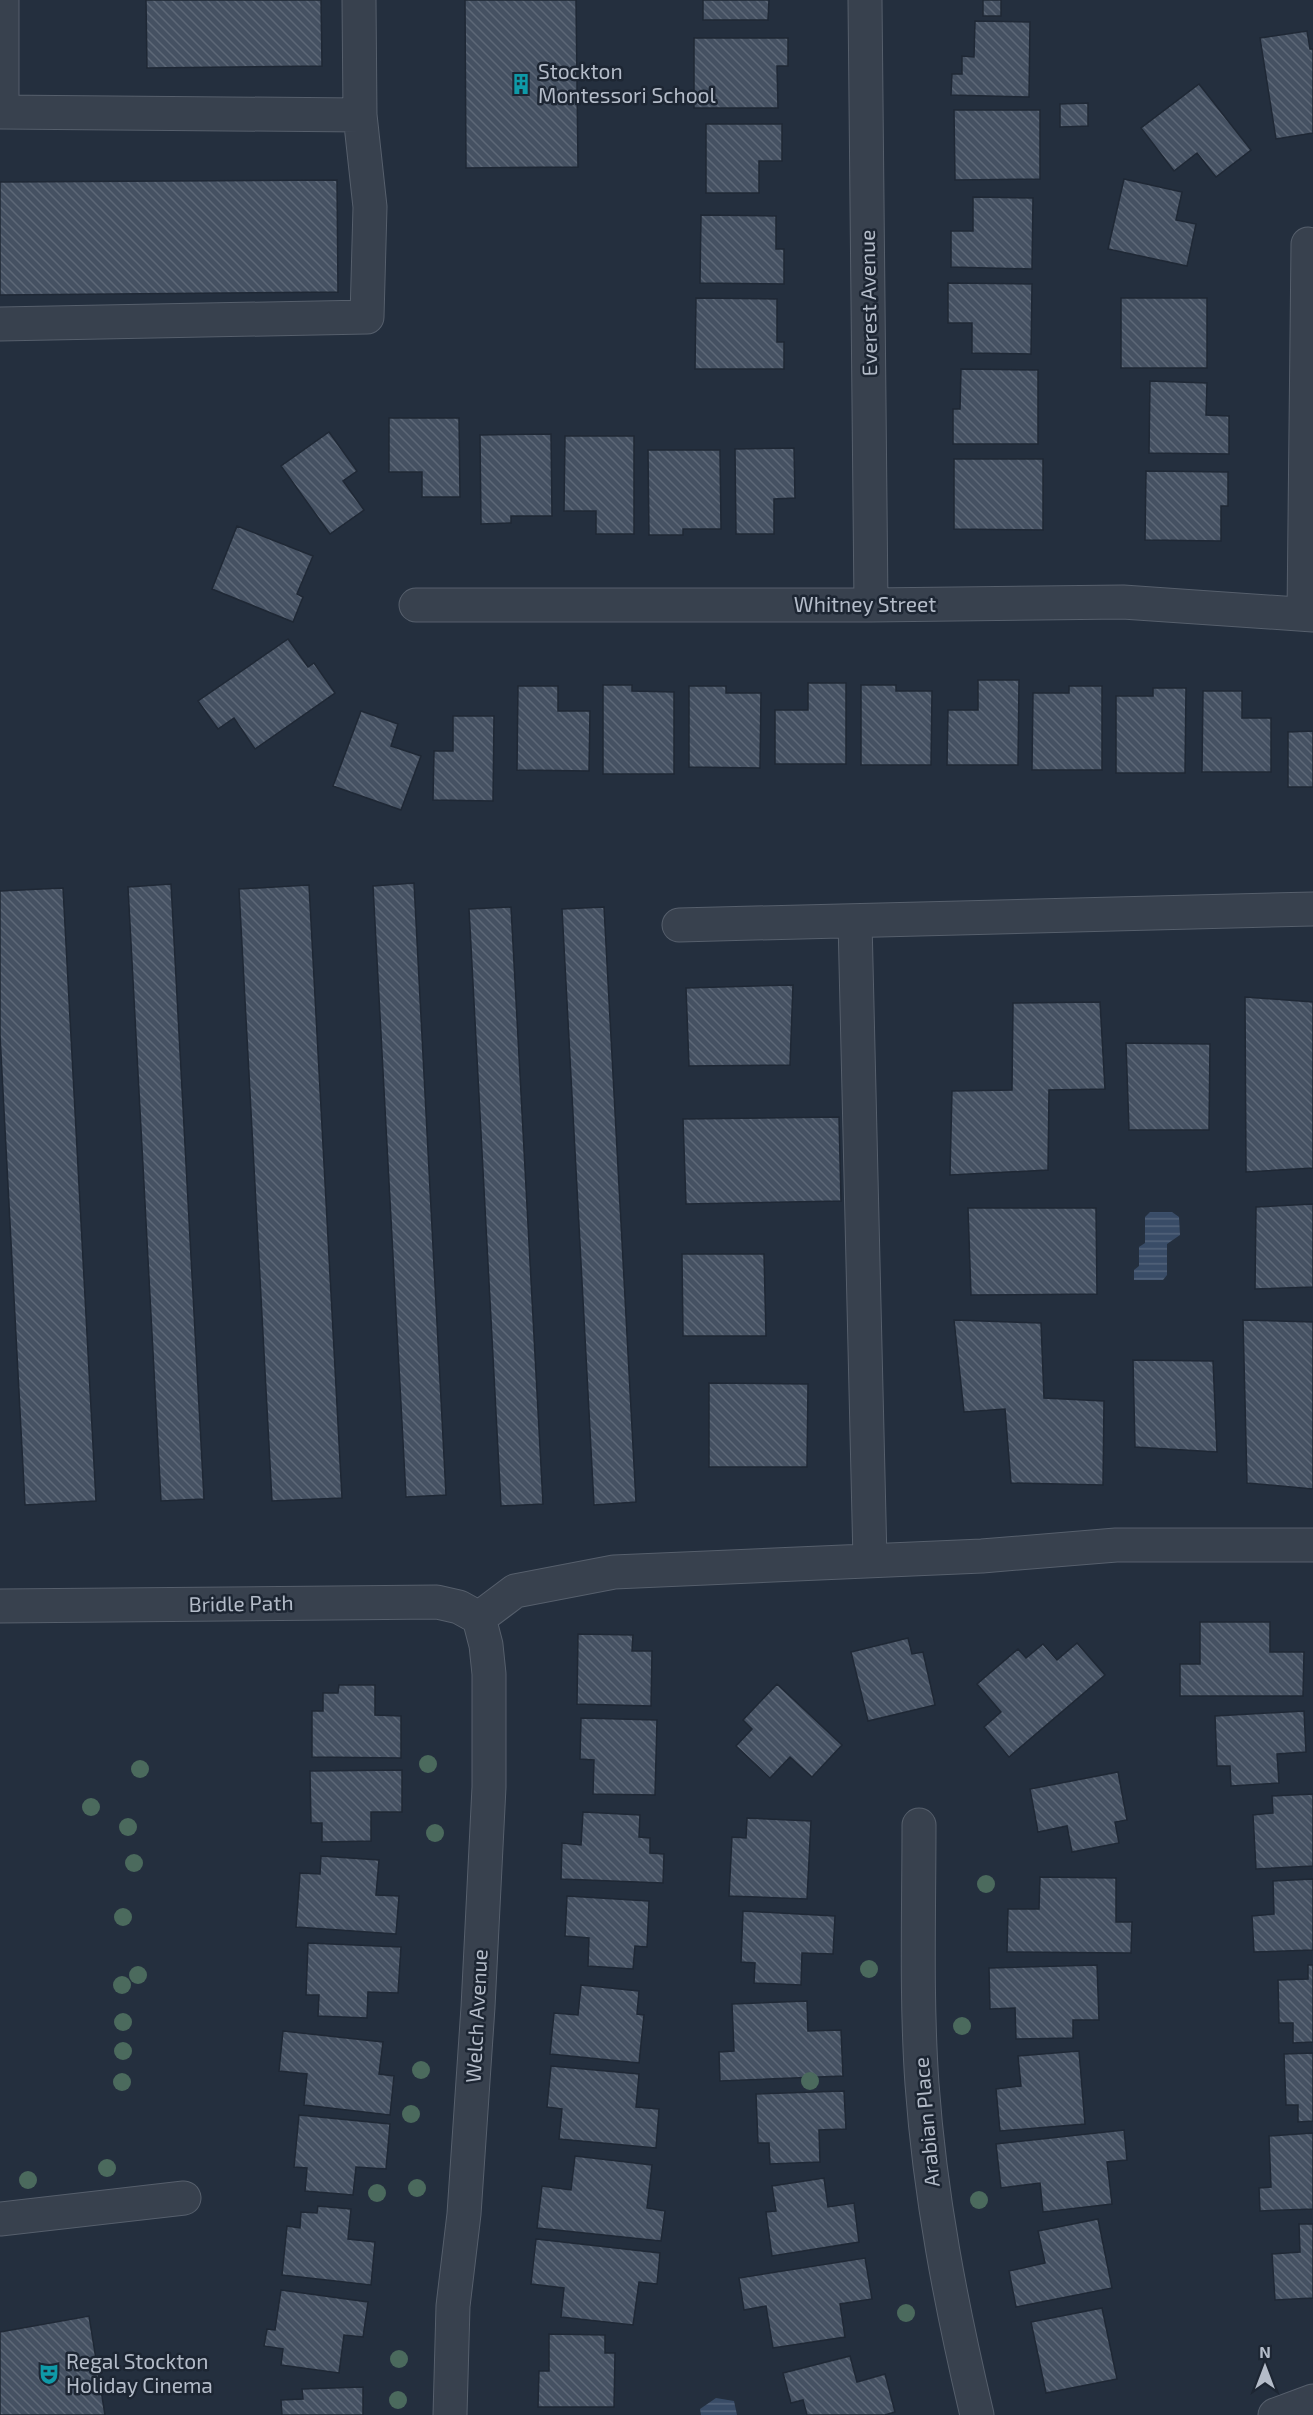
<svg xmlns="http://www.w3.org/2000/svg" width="1313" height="2415" font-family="'Exo 2',sans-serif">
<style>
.water{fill:url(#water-rules)}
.building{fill:url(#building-back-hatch);stroke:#1f2835;stroke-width:1.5}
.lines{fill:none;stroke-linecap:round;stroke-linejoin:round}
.minor-casing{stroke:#565f6c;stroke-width:35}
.minor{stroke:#38414e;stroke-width:33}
.tree{fill:#4b6a5d}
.labels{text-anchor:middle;stroke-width:5;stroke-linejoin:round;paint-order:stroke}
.poi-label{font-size:21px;fill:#b4bcc9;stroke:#1d2633;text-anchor:start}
.street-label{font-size:21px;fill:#b4bcc9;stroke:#1d2633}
</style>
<defs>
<pattern id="water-rules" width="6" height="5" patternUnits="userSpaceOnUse" patternTransform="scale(1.5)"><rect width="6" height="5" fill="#394c67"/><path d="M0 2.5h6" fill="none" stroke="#53647b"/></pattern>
<pattern id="building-back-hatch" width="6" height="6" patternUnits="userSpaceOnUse" patternTransform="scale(1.5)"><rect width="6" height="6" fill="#455162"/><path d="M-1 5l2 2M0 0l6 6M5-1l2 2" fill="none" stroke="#5d6877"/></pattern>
</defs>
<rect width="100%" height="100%" fill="#242f3e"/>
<!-- water -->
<path class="water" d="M1150,1212H1172L1179,1217L1180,1235L1167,1244V1275L1163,1280H1134V1270L1139,1266V1247L1145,1243V1217Z
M716,2398L734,2401L737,2415H701L700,2409Z"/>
<!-- building -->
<path class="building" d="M146,0H321L322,66L147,68Z
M465,0H576L578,167L466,168Z
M703,0H769L768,20H703Z
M983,0H1001V16H983Z
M975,21L1030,22L1029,97L951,95L952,74H962V56L974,57Z
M1307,31L1310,49H1313V133L1276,139L1260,38Z
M694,38H788V66H777L778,108H694Z
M1199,84L1251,150L1216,177L1197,153L1174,171L1141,128Z
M1088,103V126L1060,127V104Z
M954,110H1040V179L955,180Z
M706,124H782V161H759V193H706Z
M1124,179L1182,192L1176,220L1196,224L1187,266L1108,249Z
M337,180L338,292L0,295V182Z
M973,197L1033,198L1032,269L951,267V231H973Z
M701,215L776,216V249H784V284L700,283Z
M948,283L1032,284L1031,354L972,353V323H948Z
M696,298L777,299V342H784V369H695Z
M1121,298H1207V368H1121Z
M961,369L1038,370V444H953V409H960Z
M1150,381L1207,383L1206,415L1229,416V454L1149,453Z
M389,418H459L460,497H422V472H389Z
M329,432L357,471L343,481L364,510L330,534L281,466Z
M551,434L552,516H511V523L481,524L480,435Z
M565,436H634V534H596V511H564Z
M794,448L795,498L774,499V534H736L735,449Z
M648,450H720L721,529H683V535H649Z
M954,459H1043V530L954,529Z
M1146,471L1228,472V506H1221V541L1145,540Z
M237,526L313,556L297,594L303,597L293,622L212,589Z
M288,639L308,667L314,663L335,693L255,749L234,718L218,729L198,701Z
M978,680H1019L1018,765H947L948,710H978Z
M808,683H846V764H775V710H808Z
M603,685H632V691L674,692V774H603Z
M861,685H896V691H932L931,765H861Z
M518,686H558V711H590L589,771L517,770Z
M689,686H726V693H761L760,768L689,767Z
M1069,686H1102V770H1032L1033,693H1069Z
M1153,688H1186L1185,773H1116V696H1153Z
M1203,691H1242V718H1271V772H1202Z
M361,711L398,724L391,746L421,756L401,810L333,786Z
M453,716H494L493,801L433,800L434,751H453Z
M1313,731V787H1288V732Z
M414,883L446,1495L406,1497L373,886Z
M171,884L204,1499L161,1501L128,887Z
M309,885L342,1498L272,1501L239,889Z
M63,888L96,1501L25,1505L0,1035V891Z
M511,907L543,1504L501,1506L469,909Z
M604,907L636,1502L594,1505L562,909Z
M793,985L790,1065L689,1066L686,988Z
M1245,997L1313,1002V1168L1246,1172Z
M1100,1002L1105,1089L1049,1090L1048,1170L950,1175L952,1091L1012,1090L1013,1003Z
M1126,1043L1210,1044L1209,1130H1129Z
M839,1117L841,1201L686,1204L683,1119Z
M1313,1204V1287L1255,1289L1256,1207Z
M968,1208H1096L1097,1294L971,1295Z
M682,1254H764L766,1336H683Z
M954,1320L1041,1323L1044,1398L1104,1401L1103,1485L1011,1483L1005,1409L964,1412Z
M1243,1320L1313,1322V1489L1247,1483Z
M1133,1360L1213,1361L1217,1452L1135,1447Z
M709,1383L808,1384L807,1467H709Z
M1200,1622H1270V1652H1304L1303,1696H1180V1664H1200Z
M578,1634L633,1635L632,1651H652L651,1706L577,1704Z
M908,1638L912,1654L923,1652L935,1705L868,1721L851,1652Z
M1077,1643L1105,1675L1009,1757L984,1727L1001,1712L977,1684L1018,1649L1026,1658L1043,1644L1057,1660Z
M777,1684L842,1745L812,1777L790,1757L770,1778L736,1746L752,1729L743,1720Z
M339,1685H375V1715L401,1716V1758L312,1757V1711H323V1693H338Z
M1304,1711L1306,1752L1277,1754L1279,1783L1231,1786L1230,1766H1217L1215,1716Z
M581,1718L657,1720L655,1795L593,1794L594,1760L580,1759Z
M402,1770V1812H371V1841L322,1842V1823H311L310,1771Z
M1118,1772L1127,1820L1115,1822L1119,1843L1072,1852L1067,1826L1038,1832L1030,1789Z
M1313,1794V1866L1256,1869L1253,1815L1273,1813L1272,1796Z
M583,1812L640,1815L639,1837L650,1838V1853L664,1854L663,1883L561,1879L562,1843L581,1845Z
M747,1818L811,1821L807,1899L729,1896L732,1837L746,1838Z
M321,1856L379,1860L376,1895L399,1896L396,1934L296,1927L300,1873L320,1874Z
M1040,1877L1116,1878V1922H1132L1131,1953L1007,1952L1008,1909H1039Z
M1313,1879V1950L1254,1952L1252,1916L1274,1914L1273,1881Z
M567,1896L649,1901L647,1947L635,1946L633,1969L588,1966L589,1938L565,1936Z
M743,1911L835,1916L833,1954L802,1953L801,1985L754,1983L755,1963L741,1962Z
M308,1943L401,1947L398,1993L368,1992L367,2018L318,2016L319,1995H306Z
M1097,1965L1099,2020H1073V2038L1016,2039L1015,2008L990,2009L989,1968Z
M1308,1965H1313V2042L1293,2043V2023H1279L1278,1980L1308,1979Z
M581,1985L639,1991L637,2014L644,2015L639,2063L550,2054L554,2013L578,2015Z
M807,2001L808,2031L841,2030L843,2076L720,2081L719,2052L734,2051L732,2004Z
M283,2031L383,2042L379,2074L394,2076L390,2115L304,2105L307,2074L279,2071Z
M1079,2051L1085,2124L1000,2131L996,2089L1021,2086L1018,2056Z
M1313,2053V2121L1298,2122V2105H1286L1284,2054Z
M551,2066L639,2074L636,2107L659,2109L656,2148L559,2139L562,2109L547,2107Z
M844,2091L846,2129L819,2130L820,2162L770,2164L769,2143H758L756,2094Z
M299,2115L390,2124L386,2169L356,2167L353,2195L305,2191L307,2168L294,2167Z
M1124,2130L1127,2160L1107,2162L1112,2204L1043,2212L1040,2183L1001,2188L996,2144Z
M1313,2133V2209L1260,2211L1259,2188L1271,2187L1269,2136Z
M575,2156L652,2165L647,2208L665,2211L661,2241L537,2228L542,2186L571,2190Z
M824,2178L828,2207L854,2203L859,2242L772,2256L766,2212L776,2211L772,2186Z
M318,2206L351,2209L348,2239L375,2242L371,2285L282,2275L287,2226L300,2228L301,2212L317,2213Z
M1098,2219L1112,2288L1016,2307L1009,2271L1045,2263L1038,2231Z
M1299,2224H1313V2298L1275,2300L1272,2254L1300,2252Z
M536,2239L660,2253L657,2284L639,2282L633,2325L561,2317L564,2288L531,2284Z
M865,2258L872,2299L840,2304L845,2337L773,2348L766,2306L744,2310L739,2278Z
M281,2290L368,2302L363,2337L344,2335L339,2373L281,2365L283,2349L264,2346L267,2329L275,2330Z
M1102,2308L1117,2379L1046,2393L1031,2322Z
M89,2316L105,2415H0V2332Z
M549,2334L605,2335V2353H615L614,2407H538L539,2371H549Z
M850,2356L857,2382L885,2374L895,2412L885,2415H807L803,2400L791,2403L783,2373Z
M363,2387V2415H282L281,2400L303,2399L302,2389Z"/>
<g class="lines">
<defs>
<path id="minor" d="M2,0V112
M865,0L871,605
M0,112L360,115
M0,324L367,317L370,207L360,115L359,0
M416,605H871L1123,602L1313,615
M1304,614L1308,244
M855,921L870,1561
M679,925L1313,909
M0,1606L437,1602L459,1607L479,1618
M479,1618L515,1591L614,1572L982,1556L1116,1545H1313
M919,1825C919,1911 916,1998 922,2084C930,2196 951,2305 977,2415
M0,2219L184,2198
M450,2415L453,2306L464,2214L478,2007L489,1787V1674L486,1645L479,1618
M1275,2415L1313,2401"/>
</defs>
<!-- minor casing -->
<use href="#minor" class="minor-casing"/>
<!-- minor -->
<use href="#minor" class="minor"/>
</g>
<!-- trees -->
<g class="tree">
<circle cx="428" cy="1764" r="9"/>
<circle cx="140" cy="1769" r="9"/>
<circle cx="91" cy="1807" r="9"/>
<circle cx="128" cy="1827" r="9"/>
<circle cx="435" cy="1833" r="9"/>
<circle cx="134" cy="1863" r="9"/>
<circle cx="986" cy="1884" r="9"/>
<circle cx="123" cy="1917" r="9"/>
<circle cx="869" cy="1969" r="9"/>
<circle cx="138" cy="1975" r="9"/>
<circle cx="122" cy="1985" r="9"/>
<circle cx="123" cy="2022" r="9"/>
<circle cx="962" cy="2026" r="9"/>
<circle cx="123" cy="2051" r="9"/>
<circle cx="421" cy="2070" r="9"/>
<circle cx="810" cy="2081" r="9"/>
<circle cx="122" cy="2082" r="9"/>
<circle cx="411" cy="2114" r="9"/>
<circle cx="107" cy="2168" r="9"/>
<circle cx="28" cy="2180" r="9"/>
<circle cx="417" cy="2188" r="9"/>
<circle cx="377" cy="2193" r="9"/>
<circle cx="979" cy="2200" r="9"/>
<circle cx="906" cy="2313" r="9"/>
<circle cx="399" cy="2359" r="9"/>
<circle cx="398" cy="2400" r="9"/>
</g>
<!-- icons -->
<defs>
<symbol id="building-bare" viewBox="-9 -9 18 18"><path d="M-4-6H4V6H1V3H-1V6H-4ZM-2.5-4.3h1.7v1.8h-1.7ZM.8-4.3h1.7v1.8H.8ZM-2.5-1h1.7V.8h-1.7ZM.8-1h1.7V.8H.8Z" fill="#0f9aa8" stroke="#1d2633" stroke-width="2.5" paint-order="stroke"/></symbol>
<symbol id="theatre-bare" viewBox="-9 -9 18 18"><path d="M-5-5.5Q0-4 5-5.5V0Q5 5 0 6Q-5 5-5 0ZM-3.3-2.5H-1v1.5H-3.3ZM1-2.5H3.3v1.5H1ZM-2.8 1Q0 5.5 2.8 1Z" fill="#0f9aa8" stroke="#1d2633" stroke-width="2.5" paint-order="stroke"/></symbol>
</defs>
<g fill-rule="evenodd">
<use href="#building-bare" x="506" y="69" width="30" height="30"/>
<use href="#theatre-bare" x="34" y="2359" width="30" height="30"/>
</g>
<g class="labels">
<!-- poi labels -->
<g class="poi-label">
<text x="538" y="79">Stockton<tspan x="538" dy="24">Montessori School</tspan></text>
<text x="66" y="2369">Regal Stockton<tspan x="66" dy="24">Holiday Cinema</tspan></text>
</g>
<!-- street labels -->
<g class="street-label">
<text transform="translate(869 303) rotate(-91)" y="7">Everest Avenue</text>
<text x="865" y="612">Whitney Street</text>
<text transform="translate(241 1604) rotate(-1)" y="7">Bridle Path</text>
<text transform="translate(477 2016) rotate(-87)" y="7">Welch Avenue</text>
<text transform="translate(927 2122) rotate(-95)" y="7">Arabian Place</text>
</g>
</g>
<!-- north arrow -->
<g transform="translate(1265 2367)" stroke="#1d2633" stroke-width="4.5" paint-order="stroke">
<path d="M0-4.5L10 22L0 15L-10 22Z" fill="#b4bcc9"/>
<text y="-9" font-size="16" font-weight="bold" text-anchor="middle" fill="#b4bcc9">N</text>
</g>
</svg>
